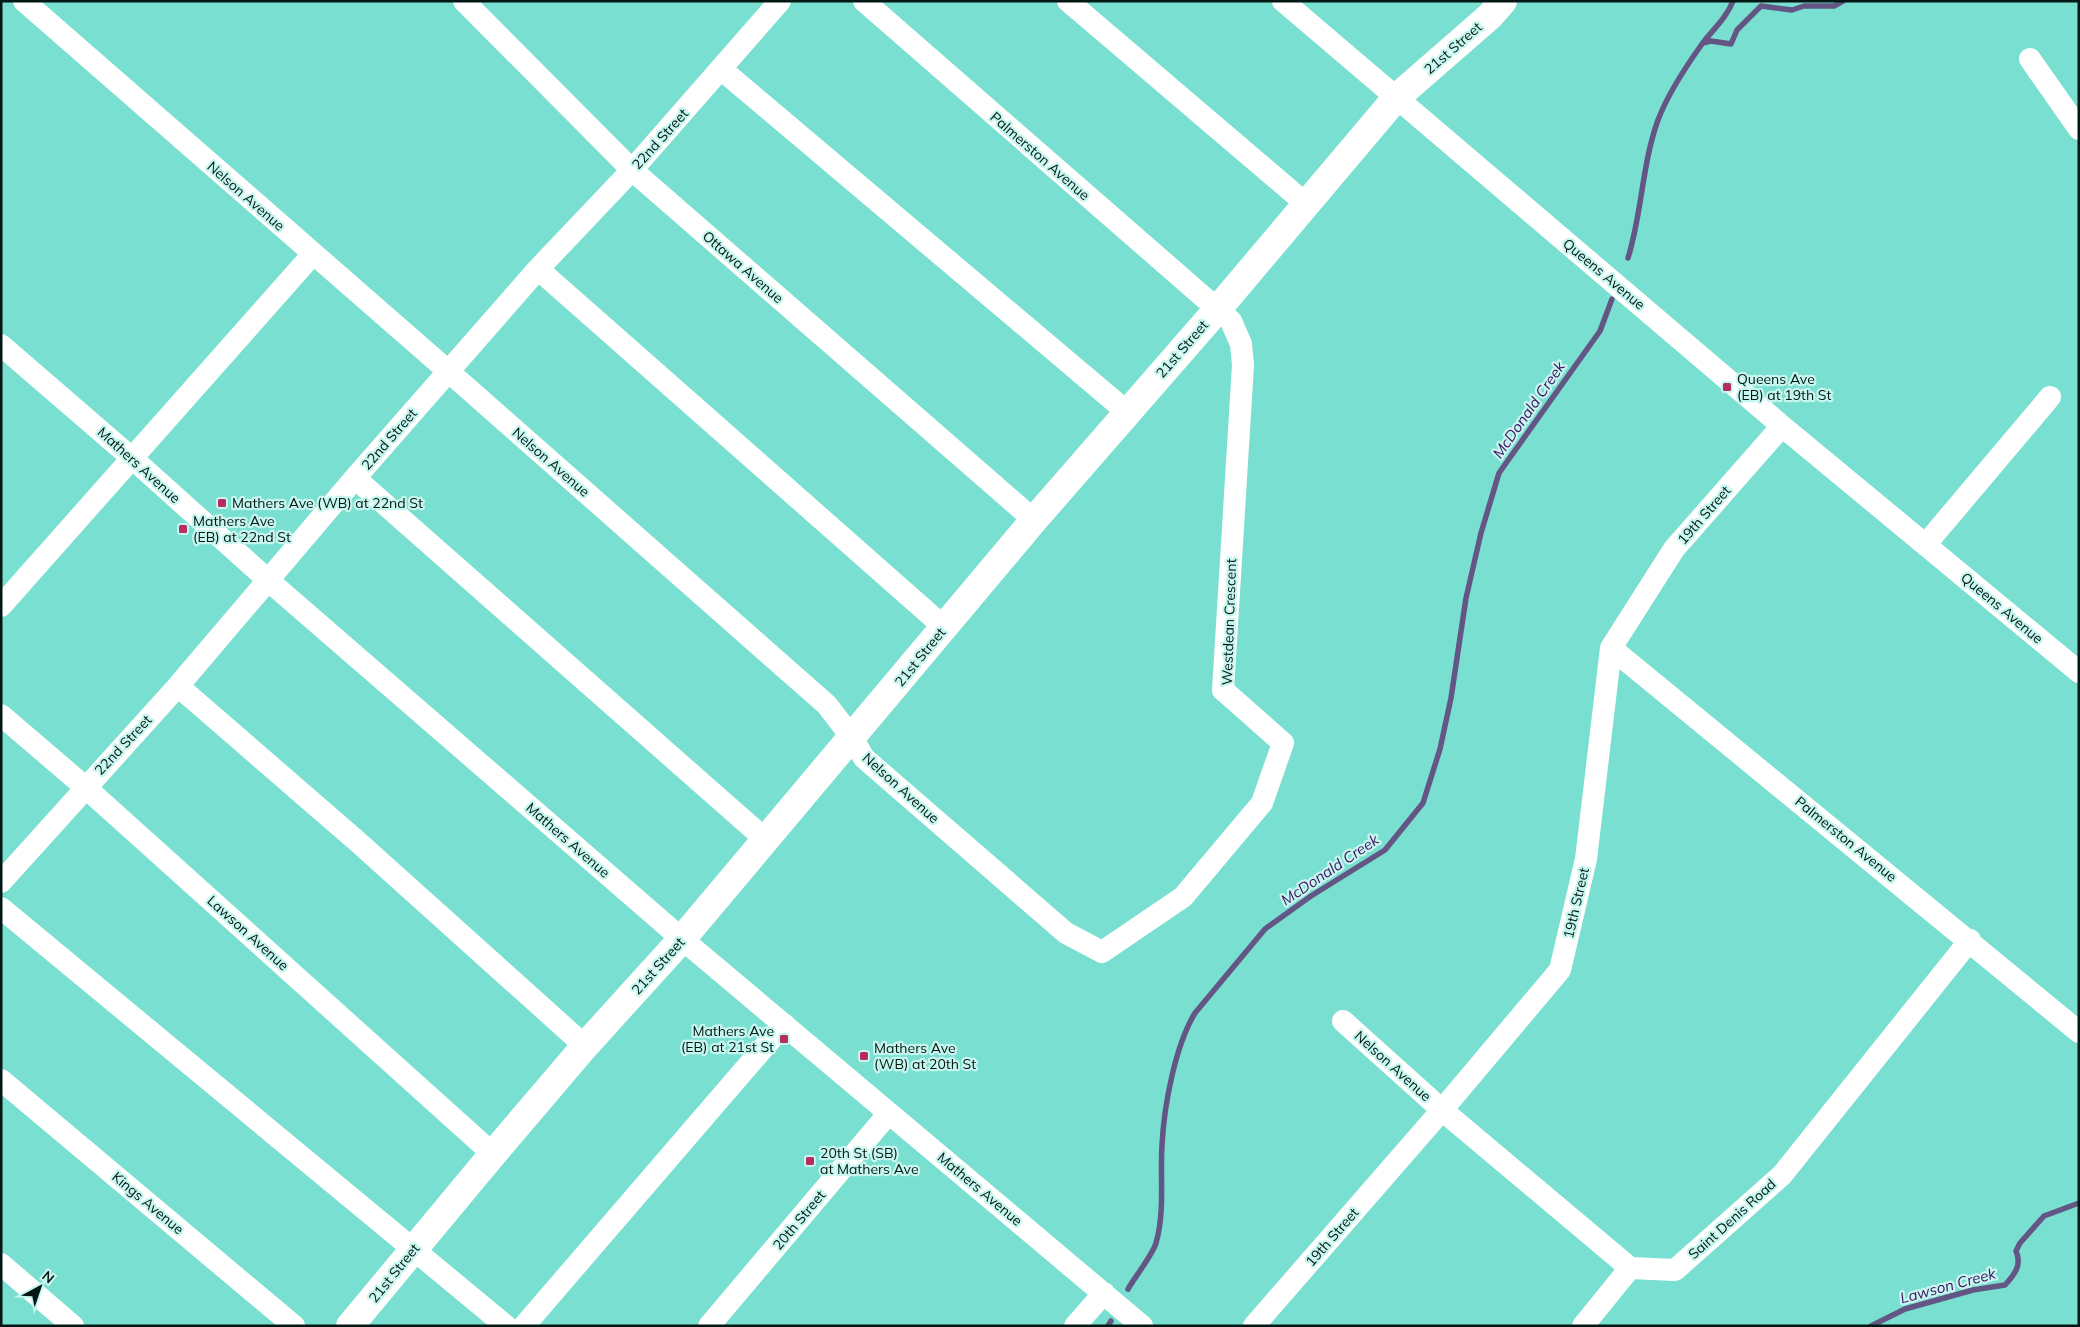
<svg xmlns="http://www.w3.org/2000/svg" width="2080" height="1327" font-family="Mulish,sans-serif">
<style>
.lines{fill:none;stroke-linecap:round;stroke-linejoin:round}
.stream{stroke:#645684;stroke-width:5.5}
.minor{stroke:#fff;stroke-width:22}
.major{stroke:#fff;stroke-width:28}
.poi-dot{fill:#b92c60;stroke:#c7f6ee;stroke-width:2}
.labels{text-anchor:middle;stroke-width:4.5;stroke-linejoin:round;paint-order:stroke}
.street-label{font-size:14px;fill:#031815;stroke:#c7f6ee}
.poi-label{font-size:14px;fill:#031815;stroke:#c7f6ee;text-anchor:start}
.water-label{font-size:15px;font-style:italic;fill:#3e1164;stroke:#c7f6ee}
</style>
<rect width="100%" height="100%" fill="#79dfd0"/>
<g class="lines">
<!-- stream -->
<path class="stream" d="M1703,43L1711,41L1731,44L1737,30L1761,6L1792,10L1804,6H1834L1843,1
M1628,258C1642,213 1642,164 1658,120C1667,96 1687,65 1702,44C1713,29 1726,19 1733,1
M1128,1289C1135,1277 1153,1254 1156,1243C1165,1212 1160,1177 1162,1145C1164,1106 1175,1046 1195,1013L1265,929L1311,896L1385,850L1423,803L1440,749L1451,698L1466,598L1481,533L1499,473L1600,331L1612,299
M1108,1326L1111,1321
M1871,1326L1905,1309L1973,1290L2005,1285C2015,1274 2022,1265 2016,1251L2020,1243L2044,1216L2079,1203"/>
<!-- minor -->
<path class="minor" d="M24,1L448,371L827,705L853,739L864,758L1066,933L1102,952L1183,897L1262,803L1283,743L1223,690L1243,365L1241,344L1231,321L864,1
M464,1L632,170L1034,520
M1068,1L1305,203
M1283,1L1782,426L2079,672
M2030,59L2079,129
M721,69L1127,412
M538,269L944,627
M1,345L133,459L269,581L682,939L1142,1326
M355,478L766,840
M1926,544L2050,397
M1,606L313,254
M1611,648L2079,1032
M178,686L358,842L585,1046
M1,715L85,787L493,1154
M1,882L178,686L355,478L538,269L632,170L780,1
M1,908L506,1326
M1343,1021L1442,1110L1630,1268L1675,1270L1782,1175L1970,940
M1,1080L294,1326
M1,1264L73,1326
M524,1326L784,1024
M709,1326L889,1113
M1075,1326L1104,1293
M1254,1326L1442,1110L1560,970L1586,859L1611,648L1674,549L1782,426
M1583,1326L1630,1268"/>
<!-- major -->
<path class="major" d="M350,1326L493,1154L585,1046L682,939L1034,520L1217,310L1396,98L1490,16L1503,1"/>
</g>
<!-- markers -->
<g class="poi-dot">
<rect x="1722" y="382" width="10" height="10" rx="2.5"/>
<rect x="217" y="498" width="10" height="10" rx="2.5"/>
<rect x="178" y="524" width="10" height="10" rx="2.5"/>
<rect x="779" y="1034" width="10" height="10" rx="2.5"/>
<rect x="859" y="1051" width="10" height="10" rx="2.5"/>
<rect x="805" y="1156" width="10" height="10" rx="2.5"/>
</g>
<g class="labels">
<!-- street labels -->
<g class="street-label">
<text transform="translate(1453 48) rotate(-41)" y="5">21st Street</text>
<text transform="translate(660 139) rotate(-48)" y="5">22nd Street</text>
<text transform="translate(1040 156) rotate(41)" y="5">Palmerston Avenue</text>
<text transform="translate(246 196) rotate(41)" y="5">Nelson Avenue</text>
<text transform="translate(743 267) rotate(41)" y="5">Ottawa Avenue</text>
<text transform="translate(1604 274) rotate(40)" y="5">Queens Avenue</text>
<text transform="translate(1182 349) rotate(-49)" y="5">21st Street</text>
<text transform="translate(389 439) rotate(-49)" y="5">22nd Street</text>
<text transform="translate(551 462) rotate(41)" y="5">Nelson Avenue</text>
<text transform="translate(139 465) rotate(42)" y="5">Mathers Avenue</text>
<text transform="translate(1704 515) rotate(-49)" y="5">19th Street</text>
<text transform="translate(2002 608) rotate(40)" y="5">Queens Avenue</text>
<text transform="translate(1229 622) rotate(-88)" y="5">Westdean Crescent</text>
<text transform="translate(920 657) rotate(-51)" y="5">21st Street</text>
<text transform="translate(123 745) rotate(-47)" y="5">22nd Street</text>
<text transform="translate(901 788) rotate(42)" y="5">Nelson Avenue</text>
<text transform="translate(1846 839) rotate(39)" y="5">Palmerston Avenue</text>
<text transform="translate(568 840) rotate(41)" y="5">Mathers Avenue</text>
<text transform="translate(1576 903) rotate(-77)" y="5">19th Street</text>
<text transform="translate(248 933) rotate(42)" y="5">Lawson Avenue</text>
<text transform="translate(658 966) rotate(-48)" y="5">21st Street</text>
<text transform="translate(1393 1066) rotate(42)" y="5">Nelson Avenue</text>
<text transform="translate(980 1189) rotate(40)" y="5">Mathers Avenue</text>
<text transform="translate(148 1203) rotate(40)" y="5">Kings Avenue</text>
<text transform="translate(1732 1219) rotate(-42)" y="5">Saint Denis Road</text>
<text transform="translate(799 1220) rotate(-50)" y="5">20th Street</text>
<text transform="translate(1332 1237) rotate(-49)" y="5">19th Street</text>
<text transform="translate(394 1273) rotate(-51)" y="5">21st Street</text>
</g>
<!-- poi labels -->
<g class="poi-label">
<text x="1737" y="384">Queens Ave<tspan x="1737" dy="16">(EB) at 19th St</tspan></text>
<text x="232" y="508">Mathers Ave (WB) at 22nd St</text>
<text x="193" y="526">Mathers Ave<tspan x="193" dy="16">(EB) at 22nd St</tspan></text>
<text x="774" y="1036" text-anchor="end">Mathers Ave<tspan x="774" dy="16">(EB) at 21st St</tspan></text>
<text x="874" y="1053">Mathers Ave<tspan x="874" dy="16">(WB) at 20th St</tspan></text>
<text x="820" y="1158">20th St (SB)<tspan x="820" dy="16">at Mathers Ave</tspan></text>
</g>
<!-- water labels -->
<g class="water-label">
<text transform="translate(1529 410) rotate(-55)" y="5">McDonald Creek</text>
<text transform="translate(1330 870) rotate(-34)" y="5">McDonald Creek</text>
<text transform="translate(1948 1286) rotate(-15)" y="5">Lawson Creek</text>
</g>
</g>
<!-- border -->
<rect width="2080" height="1327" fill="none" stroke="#031815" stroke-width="5"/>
<!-- north arrow -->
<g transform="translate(40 1287) rotate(40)" stroke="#c7f6ee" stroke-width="4" paint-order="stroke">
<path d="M0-4L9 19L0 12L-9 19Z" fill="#031815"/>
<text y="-8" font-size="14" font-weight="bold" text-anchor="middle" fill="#031815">N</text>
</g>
</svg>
